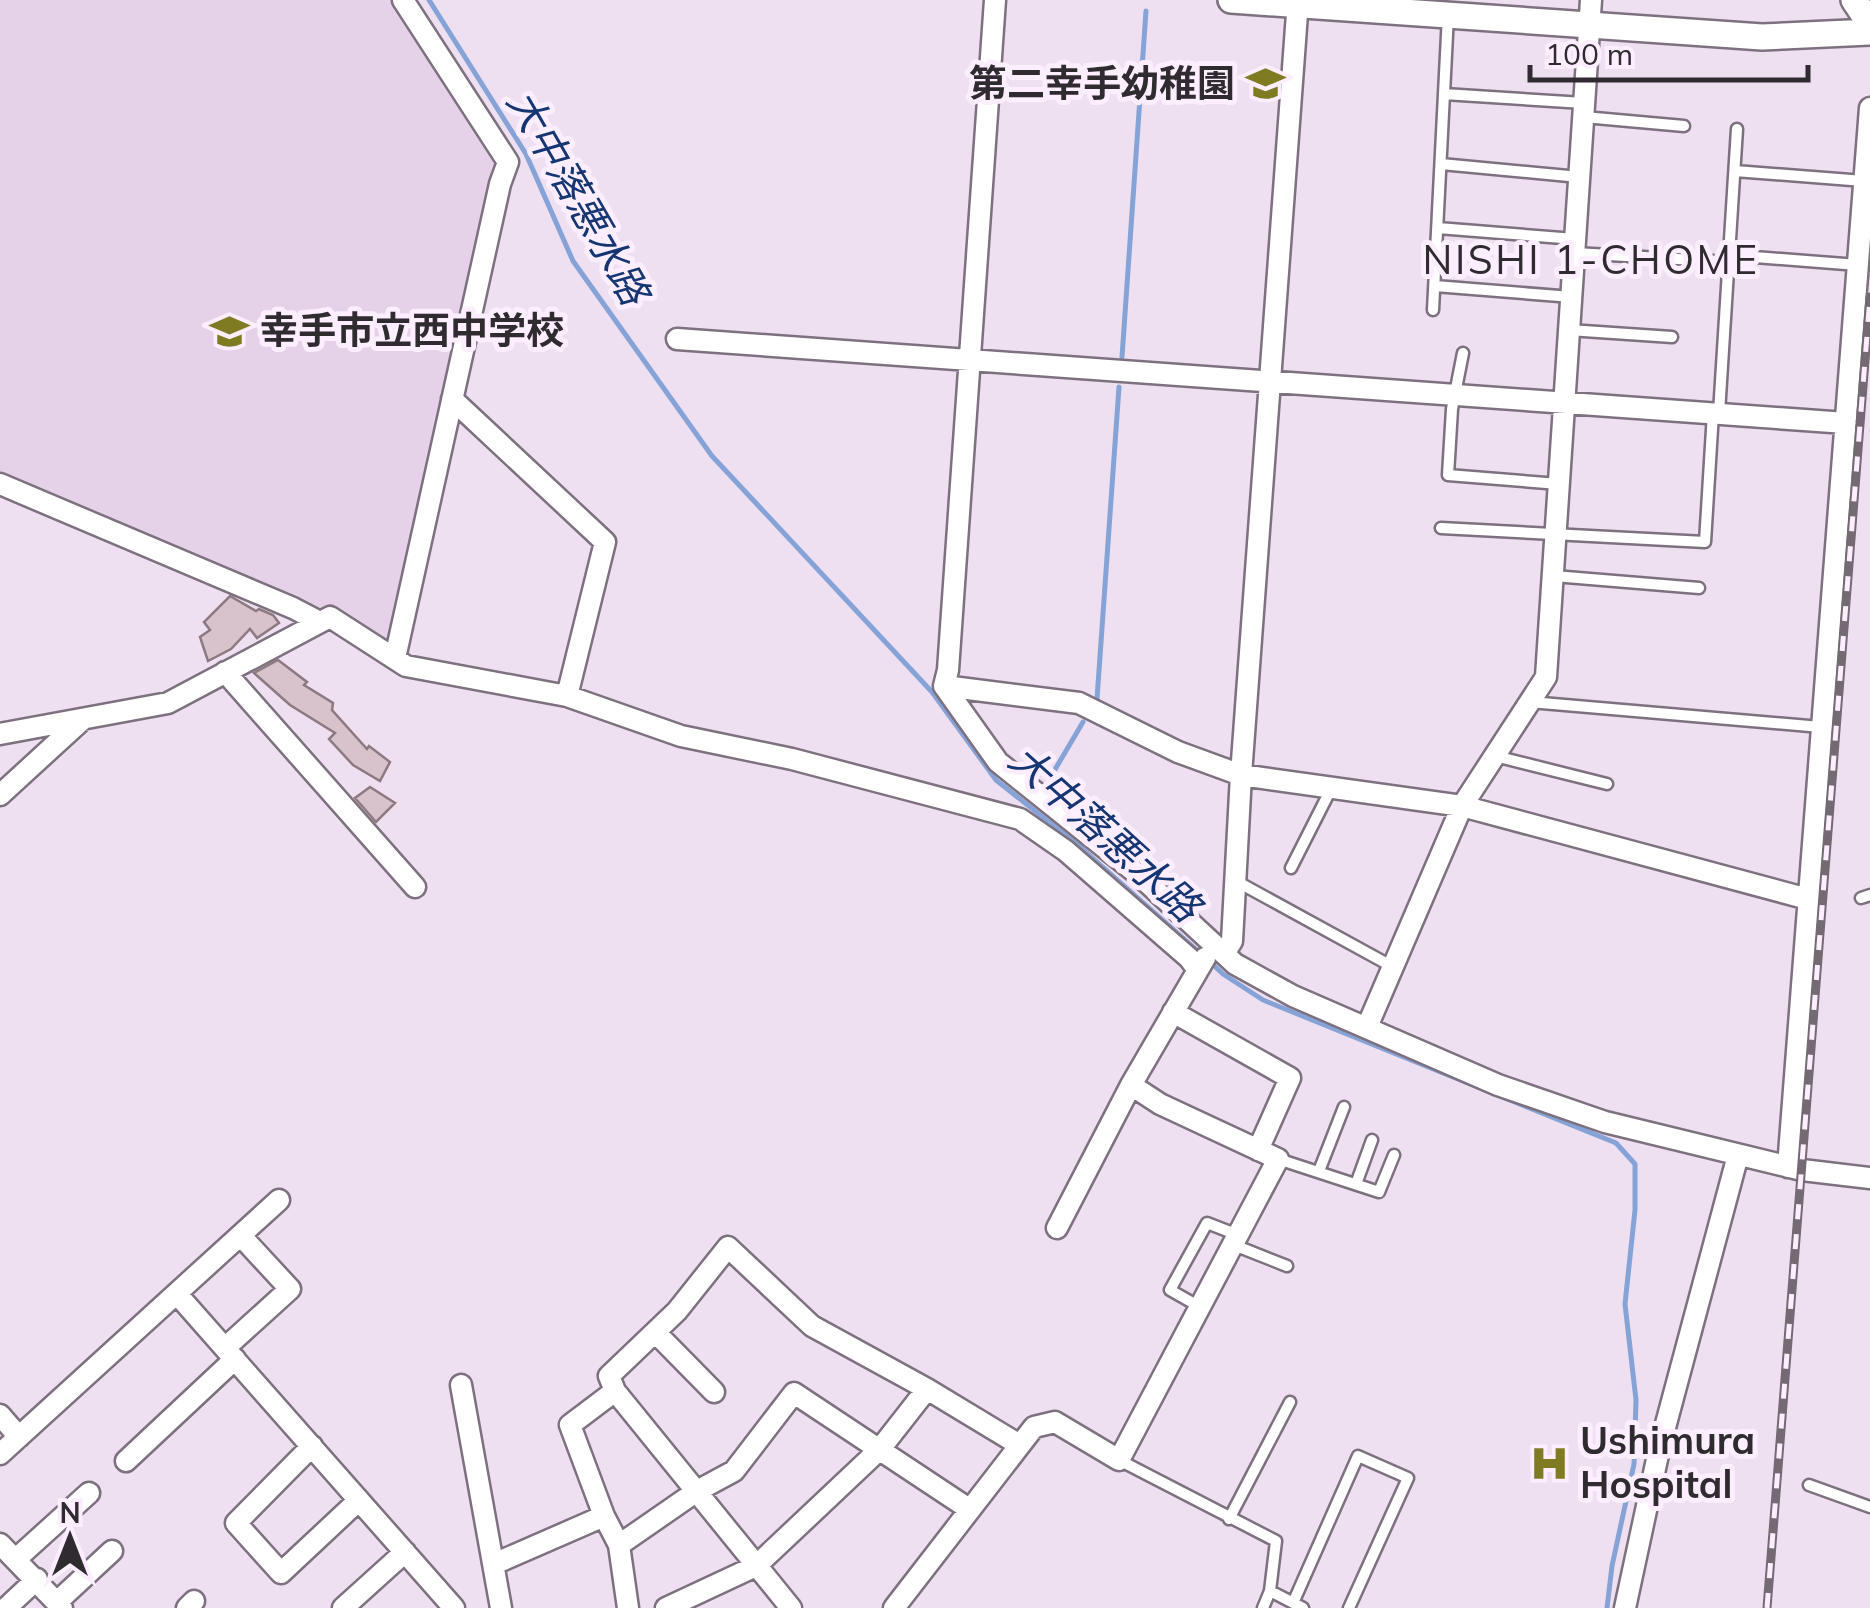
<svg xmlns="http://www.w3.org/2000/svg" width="1870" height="1608" font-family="Mulish,'Noto Sans JP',sans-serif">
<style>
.built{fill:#e5d1e8}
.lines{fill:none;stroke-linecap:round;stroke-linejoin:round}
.stream{stroke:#86a3d7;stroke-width:5}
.building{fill:#d8c2cc;stroke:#8d7981;stroke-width:2.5}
.service-casing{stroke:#7d707f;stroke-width:15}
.minor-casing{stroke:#7d707f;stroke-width:25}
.tertiary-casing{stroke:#7d707f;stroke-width:30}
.service{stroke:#fff;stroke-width:10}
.minor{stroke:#fff;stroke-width:20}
.tertiary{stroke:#fff;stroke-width:25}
.rail-casing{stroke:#736a74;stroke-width:9}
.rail{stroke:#fcedff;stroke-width:5;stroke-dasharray:15;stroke-linecap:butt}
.labels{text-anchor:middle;stroke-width:10;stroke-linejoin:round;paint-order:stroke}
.poi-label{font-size:38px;font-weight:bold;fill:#302a31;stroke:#fcedff;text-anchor:start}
.water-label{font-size:40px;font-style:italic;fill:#163573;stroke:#fcedff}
.neighbourhood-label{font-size:40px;letter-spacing:2.5px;fill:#302a31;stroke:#fcedff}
</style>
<rect width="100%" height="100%" fill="#efe0f1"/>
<!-- built -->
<path class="built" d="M0,0H395L498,154L393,645H386L328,612L0,472Z"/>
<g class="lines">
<!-- stream -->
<path class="stream" d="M429,0L526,154L573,261L712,456L932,692L996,780L1079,846L1200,953
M1122,357L1146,11
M1097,699L1119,387
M1050,778L1083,722
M1208,960L1223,974L1263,1000L1616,1143L1635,1164V1210L1625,1304L1636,1400L1634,1464L1612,1566L1607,1608"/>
</g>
<!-- building -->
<path class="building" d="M230,596L256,611L259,609L273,615L279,623L257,638L250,629L231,649L208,661L200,637L210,630L204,622Z
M278,660L307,682L304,685L333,703L332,710L367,749L369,746L390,762L380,781L353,765L329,739L335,733L290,705L254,673Z
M370,787L395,803L376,822L355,798Z"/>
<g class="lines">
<defs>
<path id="service" d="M1444,94L1584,103
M1584,117L1684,126
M1441,164L1579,177
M1735,171L1864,181
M1438,228L1575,239
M1575,253L1729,262
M1729,255L1858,265
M1435,286L1572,297
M1433,310L1448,15
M1569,330L1672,337
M1463,353L1452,409L1448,475L1559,484
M1719,413L1737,129
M1441,528L1705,542L1713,413
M1554,576L1699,588
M1530,702L1821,727
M1495,756L1607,784
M1291,868L1331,789
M1236,881L1393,967
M1861,898L1870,895
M1278,1159L1379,1192L1394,1155
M1319,1171L1344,1107
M1356,1184L1372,1140
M1234,1245L1287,1266
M1200,1307L1170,1290L1207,1223L1238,1235
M1119,1460L1276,1541L1270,1591L1263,1608
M1809,1485L1870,1507
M1229,1519L1290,1402
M1270,1591L1303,1608
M1293,1603L1358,1456L1408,1478L1349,1608"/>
<path id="minor" d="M995,0L948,670L944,686L1079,703L1178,752L1241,775L1462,806L1808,899
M677,339L1846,423
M452,399L605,542L567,696
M0,484L293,608L318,621
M395,658L500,184L508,162L403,0
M225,672L415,887
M944,686L998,762L1140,876L1235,964L1293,996L1498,1085L1605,1122L1802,1170L1870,1178
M0,734L168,703L330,617L406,666L567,696L681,736L792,759L1020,819L1066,851L1189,958L1198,970
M0,795L83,719
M1224,954L1232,941L1241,775L1298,0
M1173,1012L1290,1078L1258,1150
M1367,1027L1462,806L1546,677L1591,0
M1788,1167L1870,108
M1057,1228L1131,1085
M177,1294L454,1608
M655,1332L714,1392
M225,1348L290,1289L241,1236
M461,1385L501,1608
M615,1391L609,1376L677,1311L728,1247L812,1326L927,1389L1018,1444
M0,1415L19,1437
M312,1446L236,1523L281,1573L359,1500
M0,1454L279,1200
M126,1461L235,1359
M0,1544L62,1608
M619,1545L697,1491L734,1471L794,1393L969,1509
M16,1559L89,1493
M494,1564L604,1516
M57,1602L112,1551
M6,1608L37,1579
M187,1608L194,1601
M343,1608L405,1552
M628,1608L619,1545L604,1516L570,1425L615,1391L791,1608
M666,1608L756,1566L880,1449L927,1389
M894,1608L1034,1427L1055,1422L1119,1460L1278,1159L1160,1104L1131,1085L1205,958
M1625,1608L1659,1450L1738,1155"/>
<path id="tertiary" d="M1231,0L1762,37L1870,32
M1854,0L1870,24"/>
</defs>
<!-- service casing -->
<use href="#service" class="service-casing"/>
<!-- minor casing -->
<use href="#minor" class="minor-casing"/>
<!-- tertiary casing -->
<use href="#tertiary" class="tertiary-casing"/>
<!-- service -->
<use href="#service" class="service"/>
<!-- minor -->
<use href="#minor" class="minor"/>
<!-- tertiary -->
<use href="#tertiary" class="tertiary"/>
<defs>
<path id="rail" d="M1767,1608L1870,297"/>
</defs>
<!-- rail casing -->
<use href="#rail" class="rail-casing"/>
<!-- rail -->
<use href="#rail" class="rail"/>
</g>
<!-- icons -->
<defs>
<symbol id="school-bare" viewBox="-9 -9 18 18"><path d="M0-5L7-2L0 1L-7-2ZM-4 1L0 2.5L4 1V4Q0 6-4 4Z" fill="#7f7b22" stroke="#fcedff" stroke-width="2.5" paint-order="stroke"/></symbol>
<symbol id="hospital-bare" viewBox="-9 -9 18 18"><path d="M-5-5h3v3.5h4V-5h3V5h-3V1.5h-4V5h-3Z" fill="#7f7b22" stroke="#fcedff" stroke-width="2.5" paint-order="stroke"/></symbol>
</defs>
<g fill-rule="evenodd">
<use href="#school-bare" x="1238" y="56" width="55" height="55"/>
<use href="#school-bare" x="202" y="304" width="55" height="55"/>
<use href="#hospital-bare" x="1522" y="1436" width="55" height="55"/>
</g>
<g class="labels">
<!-- poi labels -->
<g class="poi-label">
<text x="1235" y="97" text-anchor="end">第二幸手幼稚園</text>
<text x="260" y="344">幸手市立西中学校</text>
<text x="1580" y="1454">Ushimura<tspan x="1580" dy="44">Hospital</tspan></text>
</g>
<!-- water labels -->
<g class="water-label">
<text transform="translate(578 197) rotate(60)" y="14">大中落悪水路</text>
<text transform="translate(1105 833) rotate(42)" y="14">大中落悪水路</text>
</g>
<!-- neighbourhood labels -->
<g class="neighbourhood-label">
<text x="1591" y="274">NISHI 1-CHOME</text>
</g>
</g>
<!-- north arrow -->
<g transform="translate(70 1538)" stroke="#fcedff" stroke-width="8" paint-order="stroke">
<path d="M0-8L18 38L0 25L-18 38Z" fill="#302a31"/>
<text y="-15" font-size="28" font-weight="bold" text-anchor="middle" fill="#302a31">N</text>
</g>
<!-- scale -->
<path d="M1530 65v15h278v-15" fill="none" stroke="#302a31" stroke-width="5"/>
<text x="1545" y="65" font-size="30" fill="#302a31" stroke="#fcedff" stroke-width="8" paint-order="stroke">100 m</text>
</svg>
